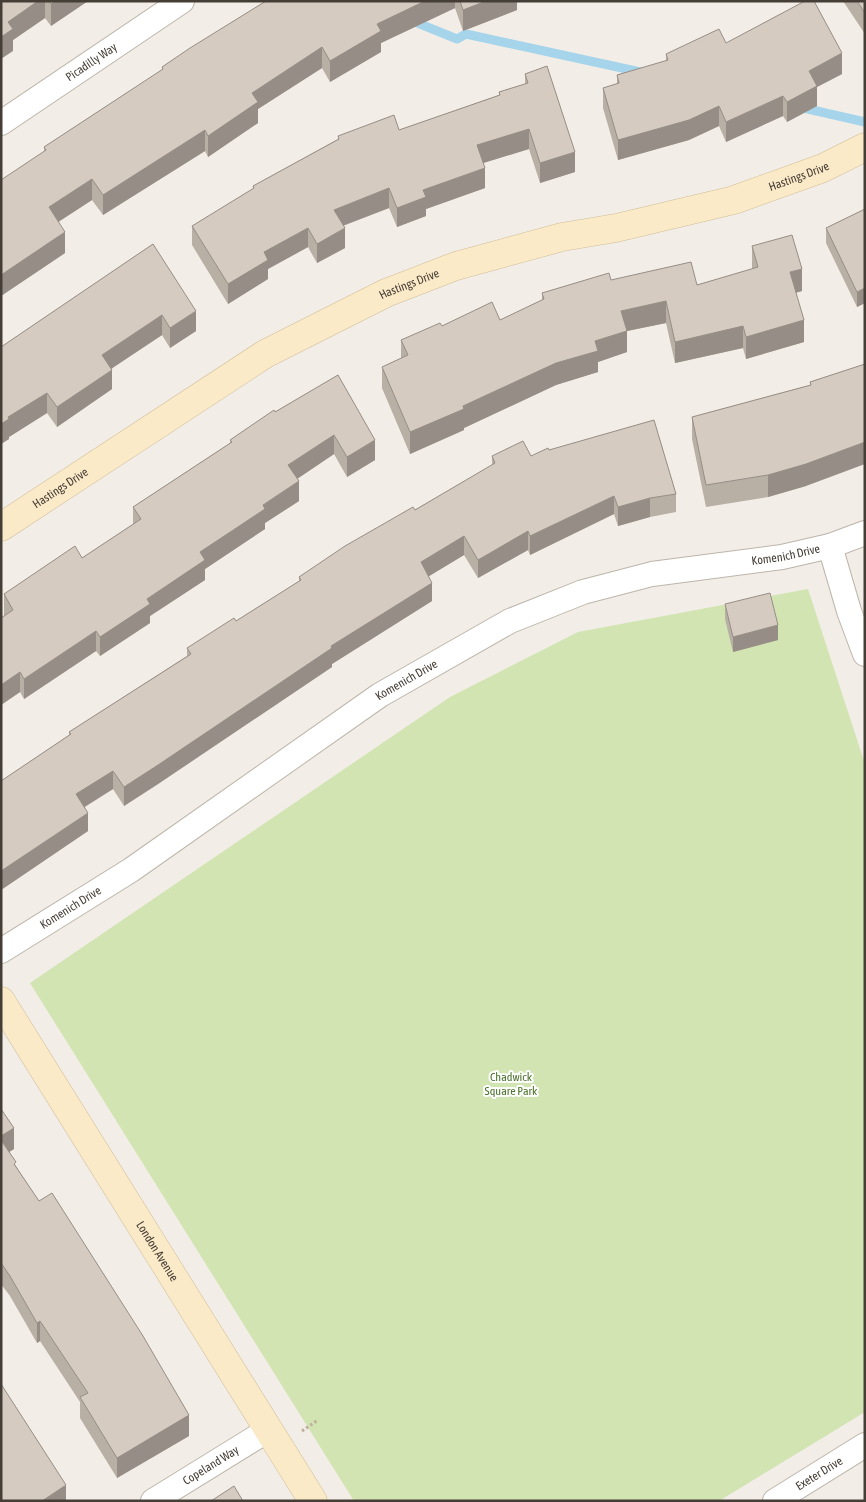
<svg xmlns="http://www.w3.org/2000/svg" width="866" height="1502" font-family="'Asap Condensed',sans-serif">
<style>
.green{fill:#d1e4b2}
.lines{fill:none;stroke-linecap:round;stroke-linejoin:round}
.stream{stroke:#a6d5eb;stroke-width:9}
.street-casing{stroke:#bdb5aa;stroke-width:26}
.secondary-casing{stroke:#cfbd98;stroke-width:29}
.path{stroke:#beaf9c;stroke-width:3;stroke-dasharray:2.5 2.5;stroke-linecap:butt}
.street{stroke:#fff;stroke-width:24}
.secondary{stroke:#fbeac8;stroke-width:28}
.wall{fill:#b8afa5}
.shaded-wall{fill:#968e86}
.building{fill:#d6cbc0;stroke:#968e86}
.labels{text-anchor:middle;stroke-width:4;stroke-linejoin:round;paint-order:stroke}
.street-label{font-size:12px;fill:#453e36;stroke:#fff}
.park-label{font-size:12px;fill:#4d732d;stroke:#fff}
</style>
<rect width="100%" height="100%" fill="#f2eee7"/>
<!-- green -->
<path class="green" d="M808,589L865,764V1412L719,1501H354L30,983L450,697L578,632Z"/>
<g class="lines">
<!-- stream -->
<path class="stream" d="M410,20L457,39L466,34L645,73
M799,107L865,122"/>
<defs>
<g id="street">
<path id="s1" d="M1,123L182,1"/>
<path d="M830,546L849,611L865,654"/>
<path id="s2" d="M1,951L131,870L380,695L510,621L583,592L652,574L782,557L830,546L865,533"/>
<path id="s3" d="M153,1501L268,1430"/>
<path id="s4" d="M775,1501L865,1445"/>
</g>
<g id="secondary">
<path id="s5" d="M1,527L265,354L386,293L456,266L562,237L616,228L734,200L823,168L865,147"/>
<path id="s6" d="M1,1001L313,1501"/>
</g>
</defs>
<!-- street casing -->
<use href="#street" class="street-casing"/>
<!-- secondary casing -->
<use href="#secondary" class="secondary-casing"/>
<!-- path -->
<path class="path" d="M302,1431L318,1420"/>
<!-- street -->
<use href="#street" class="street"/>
<!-- secondary -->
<use href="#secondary" class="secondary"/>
</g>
<!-- wall -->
<path class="wall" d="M1,1H88L51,26L45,18L13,40V51Z
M266,1H517V10L463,31L455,8L381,43V52L330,82L322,68L258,109V123L208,157L205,151L103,215L92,200L58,222L65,253L1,296L44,152V147L162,70V67Z
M843,1H865V34Z
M726,43L842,74L817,87V106L787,122L783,116L726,142L719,126L689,140L618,160L603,108V88L617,84V75L666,61V54Z
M525,74L575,172L540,183L529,149L483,163L485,188L426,209V216L397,227L389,208L343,226L345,248L317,263L308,247L268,269V279L228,304L192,245V226L253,189V186L338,139V136L399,130L499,95V92L525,84Z
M865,209V303L857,307L826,243V228Z
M153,244L196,331L170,348L162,335L112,368V389L57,427L47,413L9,437V439L1,444V347Z
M752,246L802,291L796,293L804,342L746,359L743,348L675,363L666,323L627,331V352L598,362V372L556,385L464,428V430L410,454L382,388V367L401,358V340L442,326L500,320L542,300V293L611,280L697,285L752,269Z
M865,364L806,486L768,497L706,507L692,439V417L810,385V382Z
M338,375L375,460L347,477L334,454L297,479L299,501L265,523V529L205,569V580L150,616V623L100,656L96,651L24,699L20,692L1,705V618L4,616V594L82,558L133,524V507L230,443V440L275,412Z
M549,450L676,494V512L650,517L618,526L614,514L530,555L528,550L478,578L464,555L429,576L432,601L332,664V667L158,784L124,806L113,789L85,807L88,831L1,890V781L69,735V732L187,656V648L236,621L299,581V577L492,465V456H531Z
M725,604L778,640L733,652L725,619Z
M1,1109L14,1149L9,1152L16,1166L189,1436L117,1478L80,1418V1402L40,1341L37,1343L10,1296L1,1284Z"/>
<!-- shaded-wall -->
<path class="shaded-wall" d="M38,1H45V18L13,40V51L1,59V37L8,22Z
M55,1H88L51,26V4Z
M425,1H455V8L381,43V52L330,82V61L377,24Z
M486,1H517V10L463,31V10Z
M322,47V68L258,109V123L208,157V136L252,93Z
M842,53V74L817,87V106L787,122V102L809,71Z
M783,96V116L726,142V122Z
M719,106V126L689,140L618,160V140Z
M529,129V149L477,165V145Z
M205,130V151L103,215V195Z
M575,152V172L540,183V163Z
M485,168V188L426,209V216L397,227V208L423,190Z
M92,179V200L49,228V207Z
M389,188V208L334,229V210Z
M308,228V247L268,269V279L228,304V284L264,252Z
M345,228V248L317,263V244Z
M65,232V253L1,296V275Z
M802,269V291L790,294V272Z
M865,288V303L857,307V292Z
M666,301V323L627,331V352L598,362V372L556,385L464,428V430L410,454V432L595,341L621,311Z
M196,311V331L170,348V328Z
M162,315V335L102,375V355Z
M804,320V342L746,359V337Z
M743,326V348L675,363V342Z
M112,370V389L57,427V407Z
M47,393V413L9,437V439L1,444V424L8,417Z
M334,435V454L288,485V465Z
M375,440V460L347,477V457Z
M865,442V464L806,486L768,497V475Z
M299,481V501L265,523V529L205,569V580L150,616V623L100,656V637L147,599L200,552L263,505Z
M614,496V514L530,555V536Z
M650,498V517L618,526V507Z
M528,531V550L478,578V560Z
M464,536V555L421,581V562Z
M432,583V601L332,664V667L158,784L124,806V787L331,646Z
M778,625V640L733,652V637Z
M96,631V651L24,699V679Z
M20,672V692L1,705V685Z
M113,771V789L76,812V794Z
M88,813V831L1,890V871Z
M14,1128V1149L1,1157V1136Z
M40,1321V1341L37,1343V1323Z
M189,1415V1436L117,1478V1458Z
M66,1485V1501H42Z"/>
<!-- building -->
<path class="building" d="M1,1H38L8,22L13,29L1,37Z
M49,1H55L51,4Z
M266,1H425L377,24L381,31L330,61L322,47L252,93L258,102L208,136L205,130L103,195L92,179L49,207L65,232L1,275V180L46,150L44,147L163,69L162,67L190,48Z
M460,1H486L463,10Z
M805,1H814L842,53L809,71L817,86L787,102L783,96L726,122L719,106L689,120L618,140L603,88L619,83L617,75L668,60L666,54L719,29L726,43Z
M857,1H865V13Z
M547,66L575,152L540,163L529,129L477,145L485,168L423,190L426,197L397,208L389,188L334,210L345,228L317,244L308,228L264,252L268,260L228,284L192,226L254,188L253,186L339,139L338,136L394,115L399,130L500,95L499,92L528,83L525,74Z
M865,209V288L857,292L826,228Z
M792,235L802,269L790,272L804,320L746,337L743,326L675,342L666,301L621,311L627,331L595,341L598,351L556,363L463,406L464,409L410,432L382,367L408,355L401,340L440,323L442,326L492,302L500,320L544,299L542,293L609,273L611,280L691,262L697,285L758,267L752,246Z
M153,244L196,311L170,328L162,315L102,355L112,370L57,407L47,393L8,417L9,419L1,424V347Z
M865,364V442L806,464L768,475L706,485L692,417L811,385L810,382Z
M338,375L375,440L347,457L334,435L288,465L299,481L263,505L265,509L200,552L205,560L147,599L150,604L100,637L96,631L24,679L20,672L1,685V618L13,610L4,594L75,546L82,558L141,519L133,507L232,442L230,440L274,410L275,412Z
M654,420L676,494L650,498L618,507L614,496L530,536L528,531L478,560L464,536L421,562L432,583L331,646L332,648L158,765L124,787L113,771L76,794L88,813L1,871V781L71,734L69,732L191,654L187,648L234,618L236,621L301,580L299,577L345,546L413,507L415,510L495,463L492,456L523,441L531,456L548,448L549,450Z
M770,593L778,625L733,637L725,604Z
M1,1109L14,1128L1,1136Z
M1,1140L16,1162L14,1164L39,1201L52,1193L143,1336L189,1415L117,1458L80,1397L88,1393L40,1321L37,1323L10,1276L1,1263Z
M1,1384L66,1485L42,1501H1Z
M234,1486L243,1501H211Z"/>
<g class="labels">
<!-- street labels -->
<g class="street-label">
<text dy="4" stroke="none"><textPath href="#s1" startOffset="109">Picadilly Way</textPath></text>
<text dy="4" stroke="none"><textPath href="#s5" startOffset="881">Hastings Drive</textPath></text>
<text dy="4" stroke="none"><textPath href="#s5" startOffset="476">Hastings Drive</textPath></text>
<text dy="4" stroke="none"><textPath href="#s5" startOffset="71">Hastings Drive</textPath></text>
<text dy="4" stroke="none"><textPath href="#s2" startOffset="892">Komenich Drive</textPath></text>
<text dy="4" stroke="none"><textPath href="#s2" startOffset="488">Komenich Drive</textPath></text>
<text dy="4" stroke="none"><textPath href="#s2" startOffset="82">Komenich Drive</textPath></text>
<text dy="4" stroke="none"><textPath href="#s6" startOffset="295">London Avenue</textPath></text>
<text dy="4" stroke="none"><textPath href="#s3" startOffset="68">Copeland Way</textPath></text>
<text dy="4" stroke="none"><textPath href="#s4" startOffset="52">Exeter Drive</textPath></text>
</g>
<!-- park labels -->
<g class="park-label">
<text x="511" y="1081">Chadwick<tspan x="511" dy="14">Square Park</tspan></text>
</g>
</g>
<!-- border -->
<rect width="866" height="1502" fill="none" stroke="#453e36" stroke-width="5"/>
</svg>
